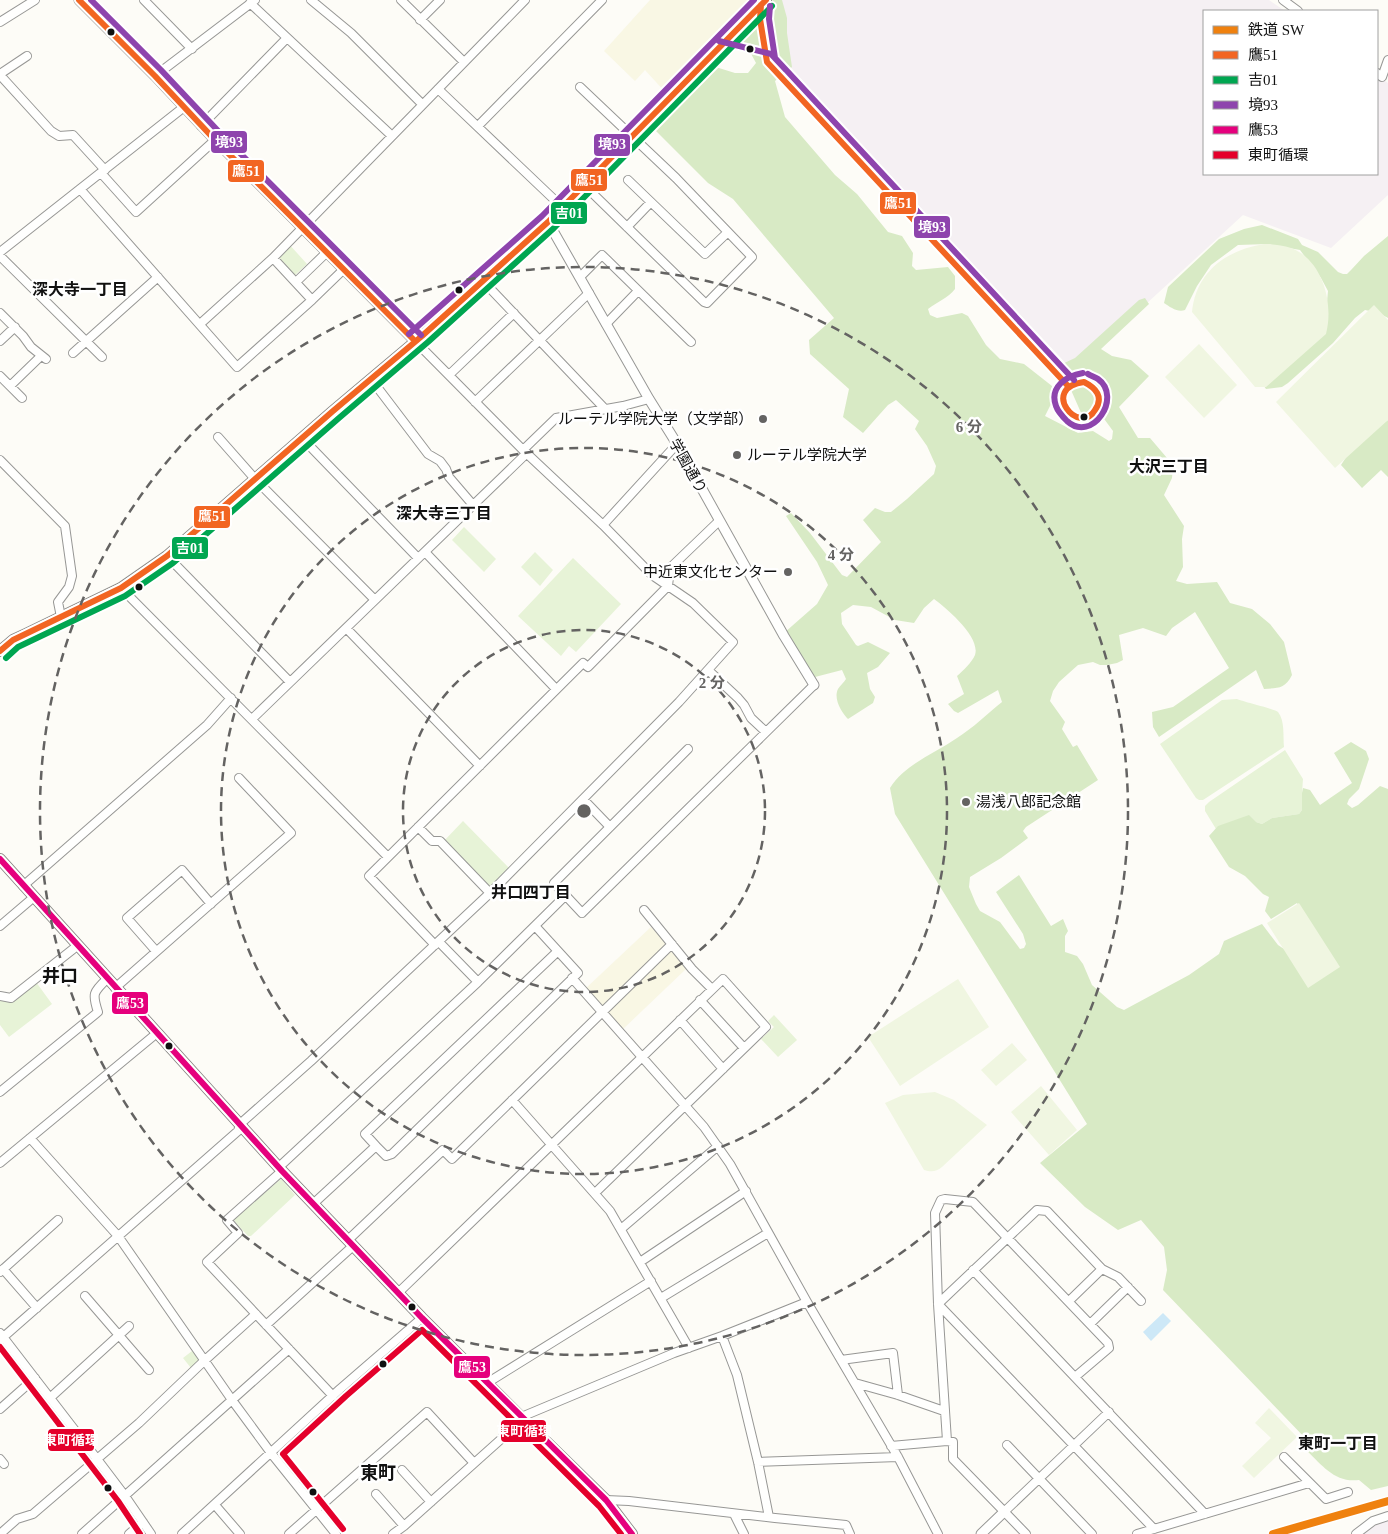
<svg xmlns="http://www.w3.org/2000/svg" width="1388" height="1534" font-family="'Times New Roman','Noto Sans JP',serif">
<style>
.industrial{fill:#f5f0f3}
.farmland{fill:#f9f7e4}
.green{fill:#e7f3d7}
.forest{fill:#d8eac5}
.pitch{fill:#f0f6e1}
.water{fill:#cde8f7}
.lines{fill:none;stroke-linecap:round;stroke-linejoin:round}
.minor-casing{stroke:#979795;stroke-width:10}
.tertiary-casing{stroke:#979795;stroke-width:11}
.secondary-casing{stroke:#8e8d8b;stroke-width:12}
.minor{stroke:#fffffe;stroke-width:8}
.tertiary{stroke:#fffffe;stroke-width:9}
.secondary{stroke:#f6f4eb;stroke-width:10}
.bus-1-casing{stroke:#fff;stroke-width:10}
.bus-2-casing{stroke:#fff;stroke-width:10}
.bus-3-casing{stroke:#fff;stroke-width:10}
.bus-4-casing{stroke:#fff;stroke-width:10}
.bus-5-casing{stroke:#fff;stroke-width:10}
.bus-1{stroke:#f26522;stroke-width:6}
.bus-2{stroke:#00a651;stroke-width:6}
.bus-3{stroke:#8e44ad;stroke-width:6}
.bus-4{stroke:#e5007d;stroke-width:6}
.bus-5{stroke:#e4002b;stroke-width:6}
.rail-1-casing{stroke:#fff;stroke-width:11}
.rail-1{stroke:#ef810f;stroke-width:8}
.ring{fill:none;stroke:#646362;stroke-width:2.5;stroke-dasharray:9 6}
.bus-dot{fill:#111;stroke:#fff;stroke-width:2}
.poi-dot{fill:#646362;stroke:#fff;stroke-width:2}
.labels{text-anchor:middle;stroke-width:5;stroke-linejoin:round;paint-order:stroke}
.poi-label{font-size:15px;fill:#111;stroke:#fff;text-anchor:end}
.street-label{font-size:15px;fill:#111;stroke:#fff}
.neighbourhood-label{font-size:16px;font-weight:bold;fill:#111;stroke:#fff}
.quarter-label{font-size:18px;font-weight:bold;fill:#111;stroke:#fff}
.centre{fill:#646362;stroke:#fff;stroke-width:2.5}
.ring-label{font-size:15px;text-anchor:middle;font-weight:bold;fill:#646362;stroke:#fff;stroke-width:5;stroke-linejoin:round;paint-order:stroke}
.line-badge{stroke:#fff;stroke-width:2}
.badge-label{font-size:14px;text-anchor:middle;font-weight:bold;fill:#fff}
</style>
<rect width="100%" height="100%" fill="#fdfcf7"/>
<!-- industrial -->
<path class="industrial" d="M778,0H1269L1285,11H1204V174H1377V75L1388,83V195L1331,248L1243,215L1073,371L767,45Z
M1388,1520V1534H1359L1370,1525Z"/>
<!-- farmland -->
<path class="farmland" d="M650,0H755L667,94L645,70L635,81L604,51Z
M651,927L667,945L601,1007L584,990Z
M670,950L687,968L621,1031L606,1013Z"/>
<!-- green -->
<path class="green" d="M288,243L307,264L295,275L276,254Z
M464,527L496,559L484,572L452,540Z
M535,552L553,570L540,586L521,567Z
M573,558L621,604L576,652L569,646L561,656L518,616Z
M1237,699C1244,702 1275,709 1278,712C1285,720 1283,737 1284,747L1203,800H1199L1196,798L1160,744L1222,700Z
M1285,750L1303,779L1302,793V810L1299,814L1272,818L1262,824L1256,822L1219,826L1216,829L1205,811V806L1209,802Z
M463,821L510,869L489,889L442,843Z
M36,982L52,1004L9,1037L0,1025V1000L12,1001Z
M774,1015L797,1040L778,1057L761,1039L774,1027L768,1021Z
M281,1179L295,1195L251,1236H248L235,1222L234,1219Z
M192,1351L200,1360L191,1368L183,1358Z"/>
<!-- forest -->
<path class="forest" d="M773,0H782L787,18V33L792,67L775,81L785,117L835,175L857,194L888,232L902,236L913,253L912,266L916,270L948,267L955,276V289C948,298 937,302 928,309L930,315L937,318L962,313L968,316L986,345L1000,359L1024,364L1052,386L1055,396L1045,416L1078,433L1093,431L1109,441L1112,439L1113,431L1099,412L1090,411L1082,415L1060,365L1075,358L1139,300L1145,298L1149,304L1101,349L1112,356L1131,360L1149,376L1119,407L1138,438H1150L1173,465L1172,478L1164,495L1184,526L1182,539L1183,567L1176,581L1187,584L1217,582L1230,603L1252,609L1270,624L1284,642L1292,675C1285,689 1278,688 1264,689L1256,670L1159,737L1153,727L1152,712L1173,707L1229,668L1195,612L1172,628L1166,636L1143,628L1119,635L1123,660L1117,663L1107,665H1100L1093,662L1078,665L1059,682L1053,691L1050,701L1065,722L1062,729L1073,747L1077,745L1098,780L1026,827L1023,831L1028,838L1001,858L970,877L969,887L976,904L980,911L1000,922L1020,949L1024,948L1026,944L1023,934L996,892L1019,875L1051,926L1063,919L1068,931L1065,936V952L1077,956L1083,964L1092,985L1117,1007L1124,1010L1189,975L1219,954L1224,941L1262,924L1278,945L1284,949L1336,966L1297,903L1271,919L1265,911L1269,897L1263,894L1245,876L1229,867L1209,836L1218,826L1249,815L1256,822L1262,824L1272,818L1299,814L1302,810V793L1303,788L1310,790L1320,805L1352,783L1334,753L1351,742L1366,751L1369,759L1359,789L1349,799L1347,804L1352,808L1358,805L1380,786L1388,789V1486L1371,1490L1359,1480C1335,1483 1323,1466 1307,1451V1440L1163,1290L1167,1270L1164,1247L1141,1220L1118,1230L1085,1207L1040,1163L1087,1124L895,814L890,788C905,764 934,754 957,738C973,728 987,714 1002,702L998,690L958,713L954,711L948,704L964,694L957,676C963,671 972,662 975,655C981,637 946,608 934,599L924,608L914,623L895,620L871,607L853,605L841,613L842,624L856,645L858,646L868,642L890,653L878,667L867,673L870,689L875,697L873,703L848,719C842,713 833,699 838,689C840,686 844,682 846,679L842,670L815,677L784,633L817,604L828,585L817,562L786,516L791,513L810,533L842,575L847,577L881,542L863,520L875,508L885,512H891L907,499L934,474L936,466L927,446L915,429L919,421L896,400L888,405L863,433L843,417L849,389L810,354L809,340L834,318L733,199L708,183L650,125L706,64L735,73H748L756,63L748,48L739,40L744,31Z
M1262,225L1298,239L1302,245L1318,252L1338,272L1343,274H1347L1351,270L1364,256L1388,236V318L1379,313L1365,310L1355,318L1333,343L1288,383L1282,387L1266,389L1261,382L1325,324L1328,291L1321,278L1300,250L1268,244L1238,245L1211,265L1197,286L1185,310C1178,313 1170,307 1164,303L1168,287L1219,239L1244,229Z
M1388,420V477L1381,470L1362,488L1341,465L1354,445Z"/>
<!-- pitch -->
<path class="pitch" d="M1264,244C1273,244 1282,245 1291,248C1323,260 1334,304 1326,334L1266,387H1255L1192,312C1196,272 1226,250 1264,244Z
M1374,305L1388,320V420L1335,468L1276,402Z
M1199,344L1237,385L1204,418L1165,377Z
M1299,903L1340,967L1308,988L1267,923Z
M958,979L989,1027L900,1086L868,1037Z
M1012,1043L1027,1060L996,1086L981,1070Z
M1041,1086L1077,1130L1049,1155L1011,1112Z
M935,1092L954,1100L987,1125L942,1167C936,1172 931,1172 924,1170L885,1103L903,1095Z
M1269,1408L1297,1437L1254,1478L1242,1466L1271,1438L1255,1423Z"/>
<!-- water -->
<path class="water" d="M1163,1313L1171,1321L1151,1341L1143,1332Z"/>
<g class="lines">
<defs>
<path id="minor" d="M144,0L192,49
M311,0L351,33L422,104
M401,0L464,62
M1283,0L1298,11
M250,3L392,136
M420,20L440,0
M0,22L35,0
M1377,73L1382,77L1388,60
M0,74L27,56
M0,75L51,131L59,136L73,135L105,170
M155,76L255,0
M580,87L676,178L752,257L707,303L704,302L584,185
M438,89L562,207
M201,126L287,38
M478,126L602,0
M101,173L136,212L215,140
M628,180L705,254L728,232
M80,189L237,367L312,300L343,270
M627,227L651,202
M0,252L184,107
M0,256L102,357
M273,258L312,300
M580,277L602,255L691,342
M483,281L605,409
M296,282L326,253
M0,313L23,336L31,347L46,359
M200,324L273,258L525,0
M606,324L638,291
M0,341L15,327
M73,353L158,277
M449,375L514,313
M0,376L22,398
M371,379L428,454L440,461L446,469L449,477L473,505
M10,386L41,356
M475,402L589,293
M218,437L255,479L375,600
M302,438L418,558
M523,450L556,418L623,406L649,399
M0,460L65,526L72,576L69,587L58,602L61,617
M603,525L677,444
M425,552L556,689
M167,556L290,682
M121,588L388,857
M346,628L480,766
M708,670L738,698L744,705L751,718L766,732
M252,719L527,453
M688,749L554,883L582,913L814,685
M583,799L610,827
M418,827L432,841H440L490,893
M23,886L207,725L231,698
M644,910L692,969L712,989
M0,926L34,897
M439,942L478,982
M435,945L369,876L583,663L588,667L668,586L670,568L719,521
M156,951L127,918L182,870L211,904
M572,978L704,1127L730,1164L807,1302L898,1457L938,1534
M115,988L291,833L239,778
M0,996L11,998L77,946
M700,1000L744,1048
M680,1020L723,1069
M0,1092L98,1012C92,994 93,992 107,979
M512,1100L610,1211L689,1348
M30,1138L118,1236L232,1400L271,1453L336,1534
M376,1146L365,1134L558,951
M0,1163L157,1033
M279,1167L478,982L565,896
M282,1171L227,1220L238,1233L207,1262L333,1396
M313,1204L376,1146L386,1156L392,1154L578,973L535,926
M621,1229L718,1146
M348,1240L443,1150L452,1159L672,944
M640,1262L746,1191
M3,1269L37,1308
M1102,1269L1118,1277L1141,1301
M973,1270L1205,1514
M0,1272L58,1220
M398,1293L723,979L766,1027L595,1193
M85,1296L149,1370
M661,1298L768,1233
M1069,1301L1102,1269L1047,1211L1037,1210L938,1304L1154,1529
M1090,1324L1128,1287
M266,1325L353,1246
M0,1333L97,1459L125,1496L151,1534
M722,1336L737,1375L758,1462L769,1517
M0,1340L238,1131L240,1124L311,1061L490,893L679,702L733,642L693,603L652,575L603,525L523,450L415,341
M841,1360L893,1353L898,1395
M487,1383L651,1281
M855,1383L898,1395L944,1411
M51,1397L129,1326
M0,1409L35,1378
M947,1441L938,1304L935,1213L941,1200L945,1199L973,1202L1108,1343L1109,1348L1075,1377
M1007,1445L1092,1534
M891,1446L947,1441L953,1442V1459L1026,1534
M1284,1457L1326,1499L1348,1492
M0,1459L4,1464
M758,1462L898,1457
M402,1470L431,1502
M376,1494L404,1526
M606,1500L629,1501L775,1518L846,1525L850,1534
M215,1505L240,1534
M1005,1511L1109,1412
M734,1514L744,1534
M0,1534L17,1519L33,1514L139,1423L204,1361L256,1314
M82,1534L289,1349
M129,1534L143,1522
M182,1534L340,1389L422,1318
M289,1534L427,1412L474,1463
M393,1534L404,1526L518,1424L526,1415L674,1353L722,1336L807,1302
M1137,1534L1309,1483
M1356,1534L1373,1521L1388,1516"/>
<path id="tertiary" d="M79,0L155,76L215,140L415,341
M548,222L649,399L677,444L784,636L814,685
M981,1534L1005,1511"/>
<path id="secondary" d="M0,651L13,640L26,634L121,588L167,556L333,411L422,336L548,222L766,0
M0,859L282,1171L422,1318L523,1419L606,1500L632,1534"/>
</defs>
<!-- minor casing -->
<use href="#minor" class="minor-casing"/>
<!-- tertiary casing -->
<use href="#tertiary" class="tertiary-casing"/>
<!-- secondary casing -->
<use href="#secondary" class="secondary-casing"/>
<!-- minor -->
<use href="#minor" class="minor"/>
<!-- tertiary -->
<use href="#tertiary" class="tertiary"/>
<!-- secondary -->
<use href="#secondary" class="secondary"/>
<defs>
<path id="bus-1" d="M79,0L155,76L215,140L415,341
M761,5L760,19L767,62L1068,386
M1084,382C1096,388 1104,397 1095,410C1079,437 1039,388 1084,382Z
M0,651L13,640L121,588L167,556L333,411L422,336L548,222L766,0"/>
<path id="bus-2" d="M6,658L18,647L125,596L173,563L339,418L428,342L554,228L772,6"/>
<path id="bus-3" d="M91,0L161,70L221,134L421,335
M770,6L769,19L775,58L1074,380
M719,41L771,54L786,70
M409,334L542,216L754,0
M1083,373C1066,376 1049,387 1056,406C1058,412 1063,417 1067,421C1092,444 1123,397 1098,379C1095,377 1091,376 1088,374"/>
<path id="bus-4" d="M0,859L282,1171L422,1318L606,1500L632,1534"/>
<path id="bus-5" d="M0,1347L118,1501L140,1534
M343,1529L283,1454L346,1396L422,1330L599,1506L621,1534"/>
</defs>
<!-- bus-1 casing -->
<use href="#bus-1" class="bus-1-casing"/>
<!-- bus-2 casing -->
<use href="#bus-2" class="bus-2-casing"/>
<!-- bus-3 casing -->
<use href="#bus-3" class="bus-3-casing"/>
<!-- bus-4 casing -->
<use href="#bus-4" class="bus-4-casing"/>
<!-- bus-5 casing -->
<use href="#bus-5" class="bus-5-casing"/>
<!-- bus-1 -->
<use href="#bus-1" class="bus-1"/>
<!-- bus-2 -->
<use href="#bus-2" class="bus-2"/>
<!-- bus-3 -->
<use href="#bus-3" class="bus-3"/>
<!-- bus-4 -->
<use href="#bus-4" class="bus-4"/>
<!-- bus-5 -->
<use href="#bus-5" class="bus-5"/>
<defs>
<path id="rail-1" d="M1273,1534L1388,1501"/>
</defs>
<!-- rail-1 casing -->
<use href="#rail-1" class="rail-1-casing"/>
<!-- rail-1 -->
<use href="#rail-1" class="rail-1"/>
</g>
<!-- distance rings -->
<g class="ring">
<circle cx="584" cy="811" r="181"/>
<circle cx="584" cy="811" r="363"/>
<circle cx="584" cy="811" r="544"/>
</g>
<!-- markers -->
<g class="bus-dot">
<circle cx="111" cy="32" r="4.5"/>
<circle cx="750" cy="49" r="4.5"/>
<circle cx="459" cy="290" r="4.5"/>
<circle cx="1084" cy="417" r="4.5"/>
<circle cx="139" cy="587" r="4.5"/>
<circle cx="169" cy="1046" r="4.5"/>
<circle cx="412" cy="1307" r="4.5"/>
<circle cx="383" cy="1364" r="4.5"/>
<circle cx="108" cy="1488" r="4.5"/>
<circle cx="313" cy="1492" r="4.5"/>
</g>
<g class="poi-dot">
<circle cx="763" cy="419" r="5"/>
<circle cx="737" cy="455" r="5"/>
<circle cx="788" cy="572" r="5"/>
<circle cx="966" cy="802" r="5"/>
</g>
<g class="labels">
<!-- poi labels -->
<g class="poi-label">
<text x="753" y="424">ルーテル学院大学（文学部）</text>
<text x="747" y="460" text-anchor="start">ルーテル学院大学</text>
<text x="778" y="577">中近東文化センター</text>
<text x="976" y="807" text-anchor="start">湯浅八郎記念館</text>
</g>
<!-- street labels -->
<g class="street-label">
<text transform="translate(688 466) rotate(61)" y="5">学園通り</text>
</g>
<!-- neighbourhood labels -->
<g class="neighbourhood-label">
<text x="80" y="295">深大寺一丁目</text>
<text x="1169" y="472">大沢三丁目</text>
<text x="444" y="519">深大寺三丁目</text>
<text x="531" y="898">井口四丁目</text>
<text x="1338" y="1449">東町一丁目</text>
</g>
<!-- quarter labels -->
<g class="quarter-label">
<text x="60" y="982">井口</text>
<text x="378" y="1479">東町</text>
</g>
</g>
<circle cx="584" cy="811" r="8" class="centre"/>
<g class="ring-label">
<text x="969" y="432">6 分</text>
<text x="841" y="560">4 分</text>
<text x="712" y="688">2 分</text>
</g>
<g class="line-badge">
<rect x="210" y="130" width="38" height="24" rx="5" fill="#8e44ad"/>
<rect x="593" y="133" width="38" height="24" rx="5" fill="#8e44ad"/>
<rect x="227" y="159" width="38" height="24" rx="5" fill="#f26522"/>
<rect x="570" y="168" width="38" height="24" rx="5" fill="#f26522"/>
<rect x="879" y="191" width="38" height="24" rx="5" fill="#f26522"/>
<rect x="550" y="201" width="38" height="24" rx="5" fill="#00a651"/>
<rect x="913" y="215" width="38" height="24" rx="5" fill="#8e44ad"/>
<rect x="193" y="505" width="38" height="24" rx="5" fill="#f26522"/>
<rect x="171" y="536" width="38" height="24" rx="5" fill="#00a651"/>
<rect x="111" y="991" width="38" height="24" rx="5" fill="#e5007d"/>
<rect x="453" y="1355" width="38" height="24" rx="5" fill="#e5007d"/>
<rect x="500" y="1419" width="47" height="24" rx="5" fill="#e4002b"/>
<rect x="47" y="1428" width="48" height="24" rx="5" fill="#e4002b"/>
</g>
<g class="badge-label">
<text x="229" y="147">境93</text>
<text x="612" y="149">境93</text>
<text x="246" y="176">鷹51</text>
<text x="589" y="185">鷹51</text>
<text x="898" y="208">鷹51</text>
<text x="569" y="218">吉01</text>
<text x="932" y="232">境93</text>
<text x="212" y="521">鷹51</text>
<text x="190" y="553">吉01</text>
<text x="130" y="1008">鷹53</text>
<text x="472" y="1372">鷹53</text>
<text x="524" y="1436">東町循環</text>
<text x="71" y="1445">東町循環</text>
</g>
<!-- legend -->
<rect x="1203" y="10" width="175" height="165" fill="#ffffff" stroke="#a0a0a0"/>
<rect x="1213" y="26" width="25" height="8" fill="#ef810f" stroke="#a0a0a0"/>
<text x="1248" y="35" font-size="15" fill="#111111">鉄道 SW</text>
<rect x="1213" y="51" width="25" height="8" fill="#f26522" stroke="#a0a0a0"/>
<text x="1248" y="60" font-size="15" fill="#111111">鷹51</text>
<rect x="1213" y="76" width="25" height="8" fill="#00a651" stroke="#a0a0a0"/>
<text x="1248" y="85" font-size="15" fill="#111111">吉01</text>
<rect x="1213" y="101" width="25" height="8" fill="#8e44ad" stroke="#a0a0a0"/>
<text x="1248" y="110" font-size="15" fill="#111111">境93</text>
<rect x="1213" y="126" width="25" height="8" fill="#e5007d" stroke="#a0a0a0"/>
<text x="1248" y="135" font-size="15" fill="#111111">鷹53</text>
<rect x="1213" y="151" width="25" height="8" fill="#e4002b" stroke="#a0a0a0"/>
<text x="1248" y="160" font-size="15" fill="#111111">東町循環</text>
</svg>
